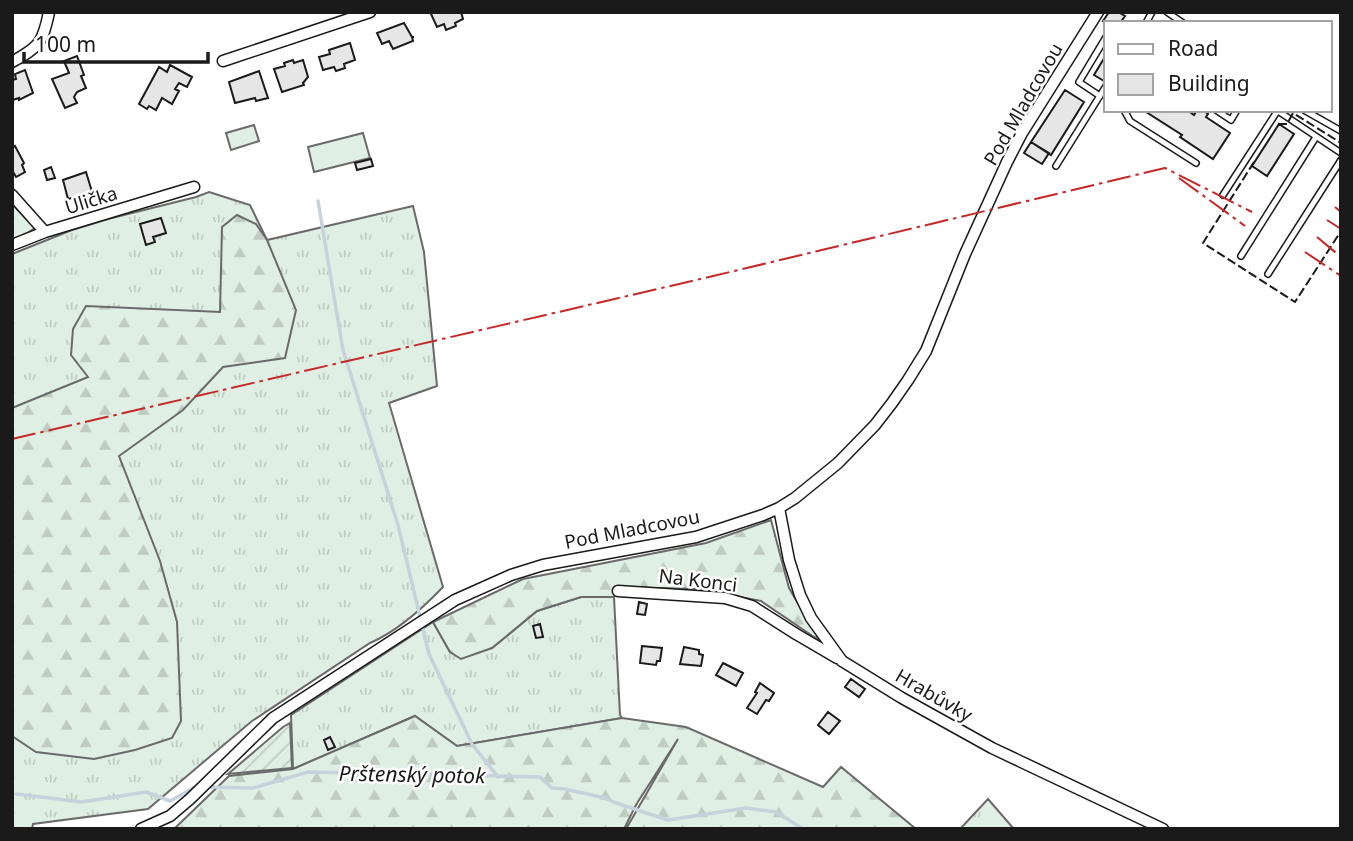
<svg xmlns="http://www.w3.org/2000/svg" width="1353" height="841" font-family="'Noto Sans',sans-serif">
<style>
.grass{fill:url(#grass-tufts);stroke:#6a6a6a;stroke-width:2}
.forest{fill:url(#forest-firs);stroke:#6a6a6a;stroke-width:2}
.garden{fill:url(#garden-furrows);stroke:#6a6a6a;stroke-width:2}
.pitch{fill:#e0efe3;stroke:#6a6a6a;stroke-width:2}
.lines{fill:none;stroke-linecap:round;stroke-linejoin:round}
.stream{stroke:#c6d2dc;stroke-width:3.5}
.building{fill:#e6e6e6;stroke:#1a1a1a;stroke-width:2}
.lane-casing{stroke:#1a1a1a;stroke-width:8}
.street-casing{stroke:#1a1a1a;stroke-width:13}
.lane{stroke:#fff;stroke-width:5}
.street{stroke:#fff;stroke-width:10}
.fence{stroke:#1a1a1a;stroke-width:2;stroke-dasharray:9 3.5;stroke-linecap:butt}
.power{stroke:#c62828;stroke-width:2;stroke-dasharray:24 5 3.5 5;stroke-linecap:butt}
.labels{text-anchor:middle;stroke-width:5;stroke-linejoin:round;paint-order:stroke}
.street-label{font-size:19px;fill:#1a1a1a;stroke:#fff}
.water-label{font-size:21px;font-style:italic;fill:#1a1a1a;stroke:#fff}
</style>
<defs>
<pattern id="grass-tufts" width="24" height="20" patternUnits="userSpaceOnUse" patternTransform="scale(1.75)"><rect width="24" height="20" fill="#e0efe3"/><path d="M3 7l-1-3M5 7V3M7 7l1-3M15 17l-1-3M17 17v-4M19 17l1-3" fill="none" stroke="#c0ccc2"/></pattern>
<pattern id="forest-firs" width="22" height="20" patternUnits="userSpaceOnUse" patternTransform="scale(1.75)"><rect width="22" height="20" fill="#e0efe3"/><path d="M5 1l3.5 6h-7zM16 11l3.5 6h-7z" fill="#c0ccc2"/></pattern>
<pattern id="garden-furrows" width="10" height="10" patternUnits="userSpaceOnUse" patternTransform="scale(1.75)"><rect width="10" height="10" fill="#e0efe3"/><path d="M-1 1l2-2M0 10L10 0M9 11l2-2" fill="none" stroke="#c0ccc2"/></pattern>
</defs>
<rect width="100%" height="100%" fill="#fff"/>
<!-- grass -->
<path class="grass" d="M209,192L250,205L267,240L413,206L424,252L437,386L389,403L443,587C422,609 398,631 370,643L252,721L148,809L33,824L32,829H12V254L72,230L108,219L196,197Z
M12,204L35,228L27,233L12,240Z
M581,597H614L620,715L622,718L457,746L415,716L293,769L291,715L433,622L450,652L492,648L537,611Z
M988,799L1014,829H960Z"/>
<!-- forest -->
<path class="forest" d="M237,215L256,224L267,240L296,310L285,358L223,367L183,410L119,456L160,561L177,622L181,721L172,738L135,750L94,759L36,752L12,736V408L88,377L71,355L73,329L86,306L220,312L222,227Z
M771,520L789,588L820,641L761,601L698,589L619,587L614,597H581L537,611L492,648L461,659L450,652L433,622L523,579L706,543Z
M415,716L457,746L622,718L686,727L823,787L841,767L916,829H626L678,739L636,805L624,829H174L229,776L293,769Z"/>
<!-- garden -->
<path class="garden" d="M290,723L292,768L228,774L283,727Z"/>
<!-- pitch -->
<path class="pitch" d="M254,125L259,141L231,150L226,133Z
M363,133L370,158L314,172L308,147Z"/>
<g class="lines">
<!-- stream -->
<path class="stream" d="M318,201L343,350L398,525L429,654L472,744L498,777
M207,787L253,788L308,772L540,777L552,788L565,789L605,798L616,803L668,820L746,808L776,812L803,829
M16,794L82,802L146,792L170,801L195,787H199"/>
</g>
<!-- building -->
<path class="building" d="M435,12H461L463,19L455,23L456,26L446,30L444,24L437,27L431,14Z
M1109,12H1118L1125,16L1120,23H1107L1103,21Z
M404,23L412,37H414H412L413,41L393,49L389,41L382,44L377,33Z
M350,43L355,60L344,64L345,68L336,71L334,67L323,70L319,57L330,54L329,50Z
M1106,55V78L1104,81L1094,75Z
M77,56L84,75L81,76L86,88L77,92L74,97L77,103L65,108L52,79L69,73L64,61Z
M293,60L294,63L303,60L308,77L303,83L304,85L282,92L274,69L285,66L284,63Z
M170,65L192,77L187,87L179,83L175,89L179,91L172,104L162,98L156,110L149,106L147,109L139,104L159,67L167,72Z
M25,70L33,93L19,100V98L13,100L12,80L16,79L15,74Z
M259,71L268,98L256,101L255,98L235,103L229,82Z
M1065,90L1084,102L1051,155L1031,142Z
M1143,110H1187L1194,115L1197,110H1203L1208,114L1206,117L1230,133L1213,159L1180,137L1182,135Z
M1279,124L1294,134L1267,176L1252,166Z
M1031,142L1049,153L1042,164L1024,153Z
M15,146L24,163L22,165L25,172L16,177L12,170V148Z
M371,159L373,166L357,170L355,163Z
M51,167L55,178L47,180L44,170Z
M86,172L93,195L83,198V195L68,199L63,180Z
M161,218L166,233L153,237L155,242L146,245L140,224Z
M639,602L647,604L645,615L637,614Z
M540,624L543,637L536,638L533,626Z
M642,646L662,648L660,661H657L656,665L640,663Z
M684,647L699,650V654L703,655L701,666L680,664Z
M723,663L743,673L736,686L716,675Z
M851,679L865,689L859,697L845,687Z
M760,683L774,693L769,701L766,700L757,714L747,708L757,693L755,692Z
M828,712L840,721L829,734L818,725Z
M330,737L335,747L328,750L324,740Z"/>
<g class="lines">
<defs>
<path id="lane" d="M1167,12L1183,23
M1146,23L1152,12
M1100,96L1079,82L1106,37
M1124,110L1130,121L1196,163
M1216,110L1231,120L1237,110
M1304,110L1341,131
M1278,111L1341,153
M1056,166L1106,86
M1223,195L1278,110
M1241,256L1316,137
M1268,274L1341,160"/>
<path id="street" d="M223,61L370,12
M12,62C39,47 43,43 49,12
M12,195L45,232L194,187
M12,245L45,232
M779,508L789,560L800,595L811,618L842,661L902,698L992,748L1163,829
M618,591L725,598L752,606L796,634L837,658
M141,829L170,816L190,799L273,718L455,600L511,575L543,565L696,537L763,515L779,508L795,498L838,463L875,425L892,403L908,380L926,351L965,254L1007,162L1022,133L1098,12"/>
</defs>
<!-- lane casing -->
<use href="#lane" class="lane-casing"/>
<!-- street casing -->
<use href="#street" class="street-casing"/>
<!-- lane -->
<use href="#lane" class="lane"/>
<!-- street -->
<use href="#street" class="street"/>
<!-- fence -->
<path class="fence" d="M1278,124H1287L1293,113L1341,143
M1254,162L1203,243L1295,302L1341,231"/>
<!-- power -->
<path class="power" d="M1179,178L1245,226
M1335,207L1341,212
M1327,220L1341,229
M1317,237L1341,257
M1305,252L1341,276
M12,439L709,277L1165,168L1252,212"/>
</g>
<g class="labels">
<!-- street labels -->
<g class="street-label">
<text transform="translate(1023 104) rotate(-60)" y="7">Pod Mladcovou</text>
<text transform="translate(91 200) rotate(-17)" y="7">Ulička</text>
<text transform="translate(632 529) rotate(-11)" y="7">Pod Mladcovou</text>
<text transform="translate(698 580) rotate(7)" y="7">Na Konci</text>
<text transform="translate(934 695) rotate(30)" y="7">Hrabůvky</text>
</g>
<!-- water labels -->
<g class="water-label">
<text transform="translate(412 775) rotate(1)" y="7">Prštenský potok</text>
</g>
</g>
<!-- border -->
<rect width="1353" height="841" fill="none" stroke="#1a1a1a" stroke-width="28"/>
<!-- legend -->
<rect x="1104" y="21" width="228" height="91" fill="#ffffff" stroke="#a3a3a3" stroke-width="2"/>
<rect x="1118" y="44" width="35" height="10" fill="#ffffff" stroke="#a3a3a3" stroke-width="2"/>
<text x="1168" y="56" font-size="21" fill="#1a1a1a">Road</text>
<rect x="1118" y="74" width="35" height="21" fill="#e6e6e6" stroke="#a3a3a3" stroke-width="2"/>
<text x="1168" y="91" font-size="21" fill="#1a1a1a">Building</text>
<!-- scale -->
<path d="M24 52v10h184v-10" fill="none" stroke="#1a1a1a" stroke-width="3.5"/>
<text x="35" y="52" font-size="21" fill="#1a1a1a" stroke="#ffffff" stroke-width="5" paint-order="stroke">100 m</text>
</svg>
